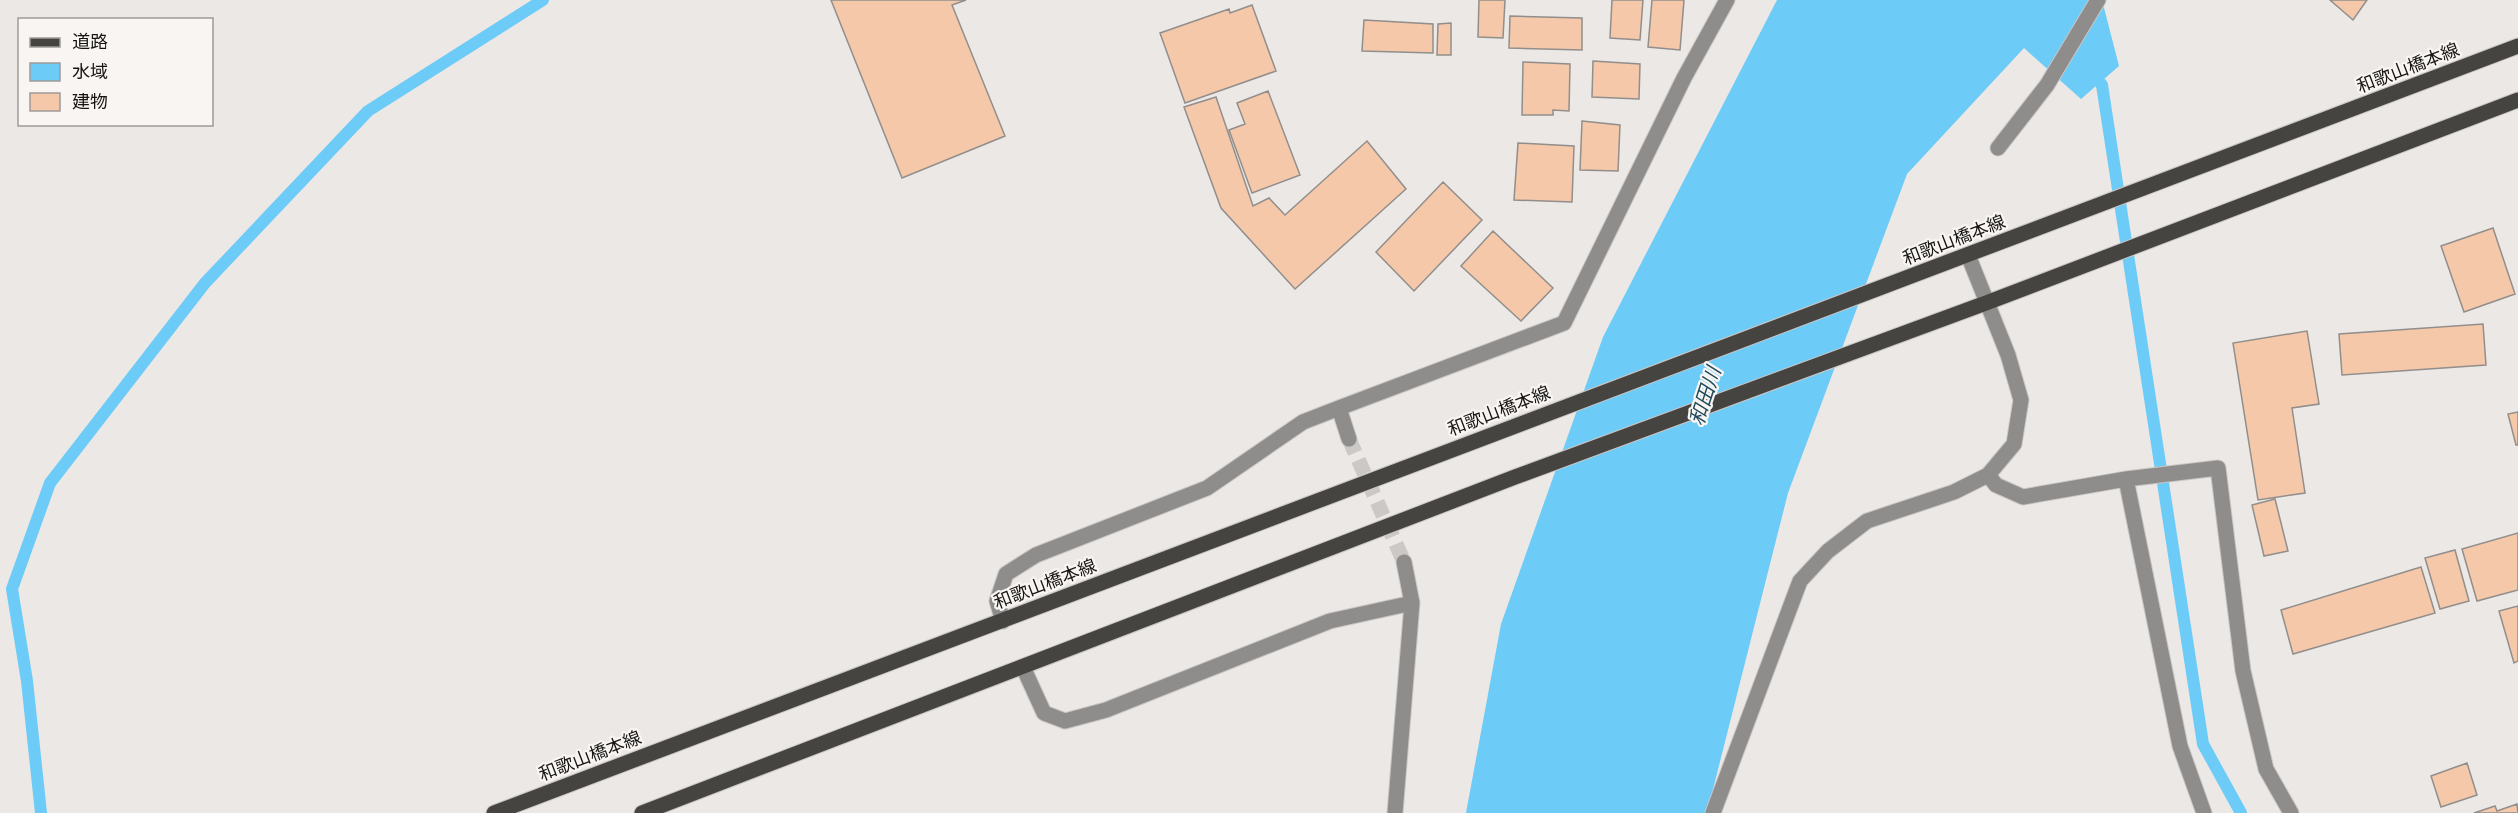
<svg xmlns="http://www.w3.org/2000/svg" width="2518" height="813" font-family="Ubuntu,'Noto Sans JP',sans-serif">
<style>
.water{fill:#6dcbf8}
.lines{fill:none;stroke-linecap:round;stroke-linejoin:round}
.stream{stroke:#6dcbf8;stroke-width:12}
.building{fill:#f5c8aa;stroke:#918e8c;stroke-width:1.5}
.street-tunnel{stroke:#cbc8c6;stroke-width:15;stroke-dasharray:15 8;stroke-linecap:butt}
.street-casing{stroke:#c9c6c4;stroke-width:17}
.primary-casing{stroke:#c9c6c4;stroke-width:17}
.street{stroke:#8e8d8c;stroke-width:15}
.primary{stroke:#454441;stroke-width:15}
.labels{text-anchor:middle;stroke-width:4.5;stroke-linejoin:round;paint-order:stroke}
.street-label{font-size:18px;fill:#161514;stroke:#f8f5f2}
.water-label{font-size:20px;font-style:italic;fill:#214a5d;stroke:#f8f5f2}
</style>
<rect width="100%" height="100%" fill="#ebe8e5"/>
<!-- water -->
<path class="water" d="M1777,0H2102L2119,66L2081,99L2024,48L1907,174L1788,493L1707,813H1466L1501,624L1603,337Z"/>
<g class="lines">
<!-- stream -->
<path class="stream" d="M2091,71L2102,85L2203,744L2241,813
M41,813L27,681L12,589L50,483L205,283L368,111L543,0"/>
</g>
<!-- building -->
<path class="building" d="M831,0H966L952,5L1005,136L902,178Z
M1479,0H1505L1503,38L1478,37Z
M1612,0H1643L1640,40L1610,38Z
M1652,0H1684L1680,50L1648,47Z
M2330,0H2367L2353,20Z
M1252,5L1276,71L1185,103L1160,33L1229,9L1230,13Z
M1510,16L1582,18V50L1509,48Z
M1364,20L1433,24V53L1362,51Z
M1451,23V55H1437L1438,24Z
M1593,61L1640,64L1639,99L1592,97Z
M1523,62L1570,64L1569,111L1553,110V115H1522Z
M1268,91L1300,175L1252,193L1229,130L1245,124L1237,103Z
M1216,97L1253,206L1269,198L1285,215L1367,141L1406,189L1295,289L1221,208L1184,107Z
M1582,121L1620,125L1618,171L1580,170Z
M1518,143L1574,146L1572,202L1514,200Z
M1443,182L1482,220L1414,291L1376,252Z
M2493,228L2515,294L2464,312L2441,246Z
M1493,231L1553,288L1521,321L1461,266Z
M2483,324L2486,365L2342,375L2339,334Z
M2307,331L2319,404L2292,408L2305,493L2258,500L2233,343Z
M2518,412V445H2516L2508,414Z
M2275,499L2288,551L2264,556L2252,505Z
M2518,533V590L2477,601L2462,549Z
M2455,550L2469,601L2440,609L2425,558Z
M2421,567L2435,613L2293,654L2281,610Z
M2518,606V661L2514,663L2499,611Z
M2467,763L2477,795L2441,807L2431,776Z
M2517,804L2518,813H2474L2495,806L2497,811Z"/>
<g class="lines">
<!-- street-tunnel -->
<path class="street-tunnel" d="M1349,439L1404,562"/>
<defs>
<path id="street" d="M1998,148L2047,85L2098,0
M1349,439L1339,408L1564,323L1684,78L1727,0
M1988,475L1996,485L2023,497L2126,479L2180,746L2204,813
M2126,479L2218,468L2243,671L2266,769L2291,813
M1003,621L997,601L1006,574L1036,555L1207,488L1303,422L1339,408
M1023,667L1044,713L1065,721L1106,710L1330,621L1412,603
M1395,813L1412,603L1404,562
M1713,813L1800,581L1828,551L1867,521L1954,492L1988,475L2014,444L2021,400L2008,355L1968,255"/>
<path id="primary" d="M494,813L2518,46
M642,813L1515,477L1986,303L2518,100"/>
</defs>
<!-- street casing -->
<use href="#street" class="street-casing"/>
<!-- primary casing -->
<use href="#primary" class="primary-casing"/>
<!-- street -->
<use href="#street" class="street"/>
<!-- primary -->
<use href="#primary" class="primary"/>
</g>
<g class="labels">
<!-- street labels -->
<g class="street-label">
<text transform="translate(2408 68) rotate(-21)" y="6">和歌山橋本線</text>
<text transform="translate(1954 240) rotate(-21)" y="6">和歌山橋本線</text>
<text transform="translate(1499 411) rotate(-21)" y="6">和歌山橋本線</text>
<text transform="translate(1045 584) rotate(-21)" y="6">和歌山橋本線</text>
<text transform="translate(590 756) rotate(-21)" y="6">和歌山橋本線</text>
</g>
<!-- water labels -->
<g class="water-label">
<text transform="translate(1705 396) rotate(-72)" y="7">和田川</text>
</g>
</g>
<!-- legend -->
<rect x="18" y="18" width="195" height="108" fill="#f8f5f2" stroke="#9e9b99" stroke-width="1.5"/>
<rect x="30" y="38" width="30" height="9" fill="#454441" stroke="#9e9b99" stroke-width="1.5"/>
<text x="72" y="48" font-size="18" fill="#161514">道路</text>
<rect x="30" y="63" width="30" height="18" fill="#6dcbf8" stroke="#9e9b99" stroke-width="1.5"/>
<text x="72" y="78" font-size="18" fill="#161514">水域</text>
<rect x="30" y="93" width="30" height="18" fill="#f5c8aa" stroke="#9e9b99" stroke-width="1.5"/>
<text x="72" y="108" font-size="18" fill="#161514">建物</text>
</svg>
